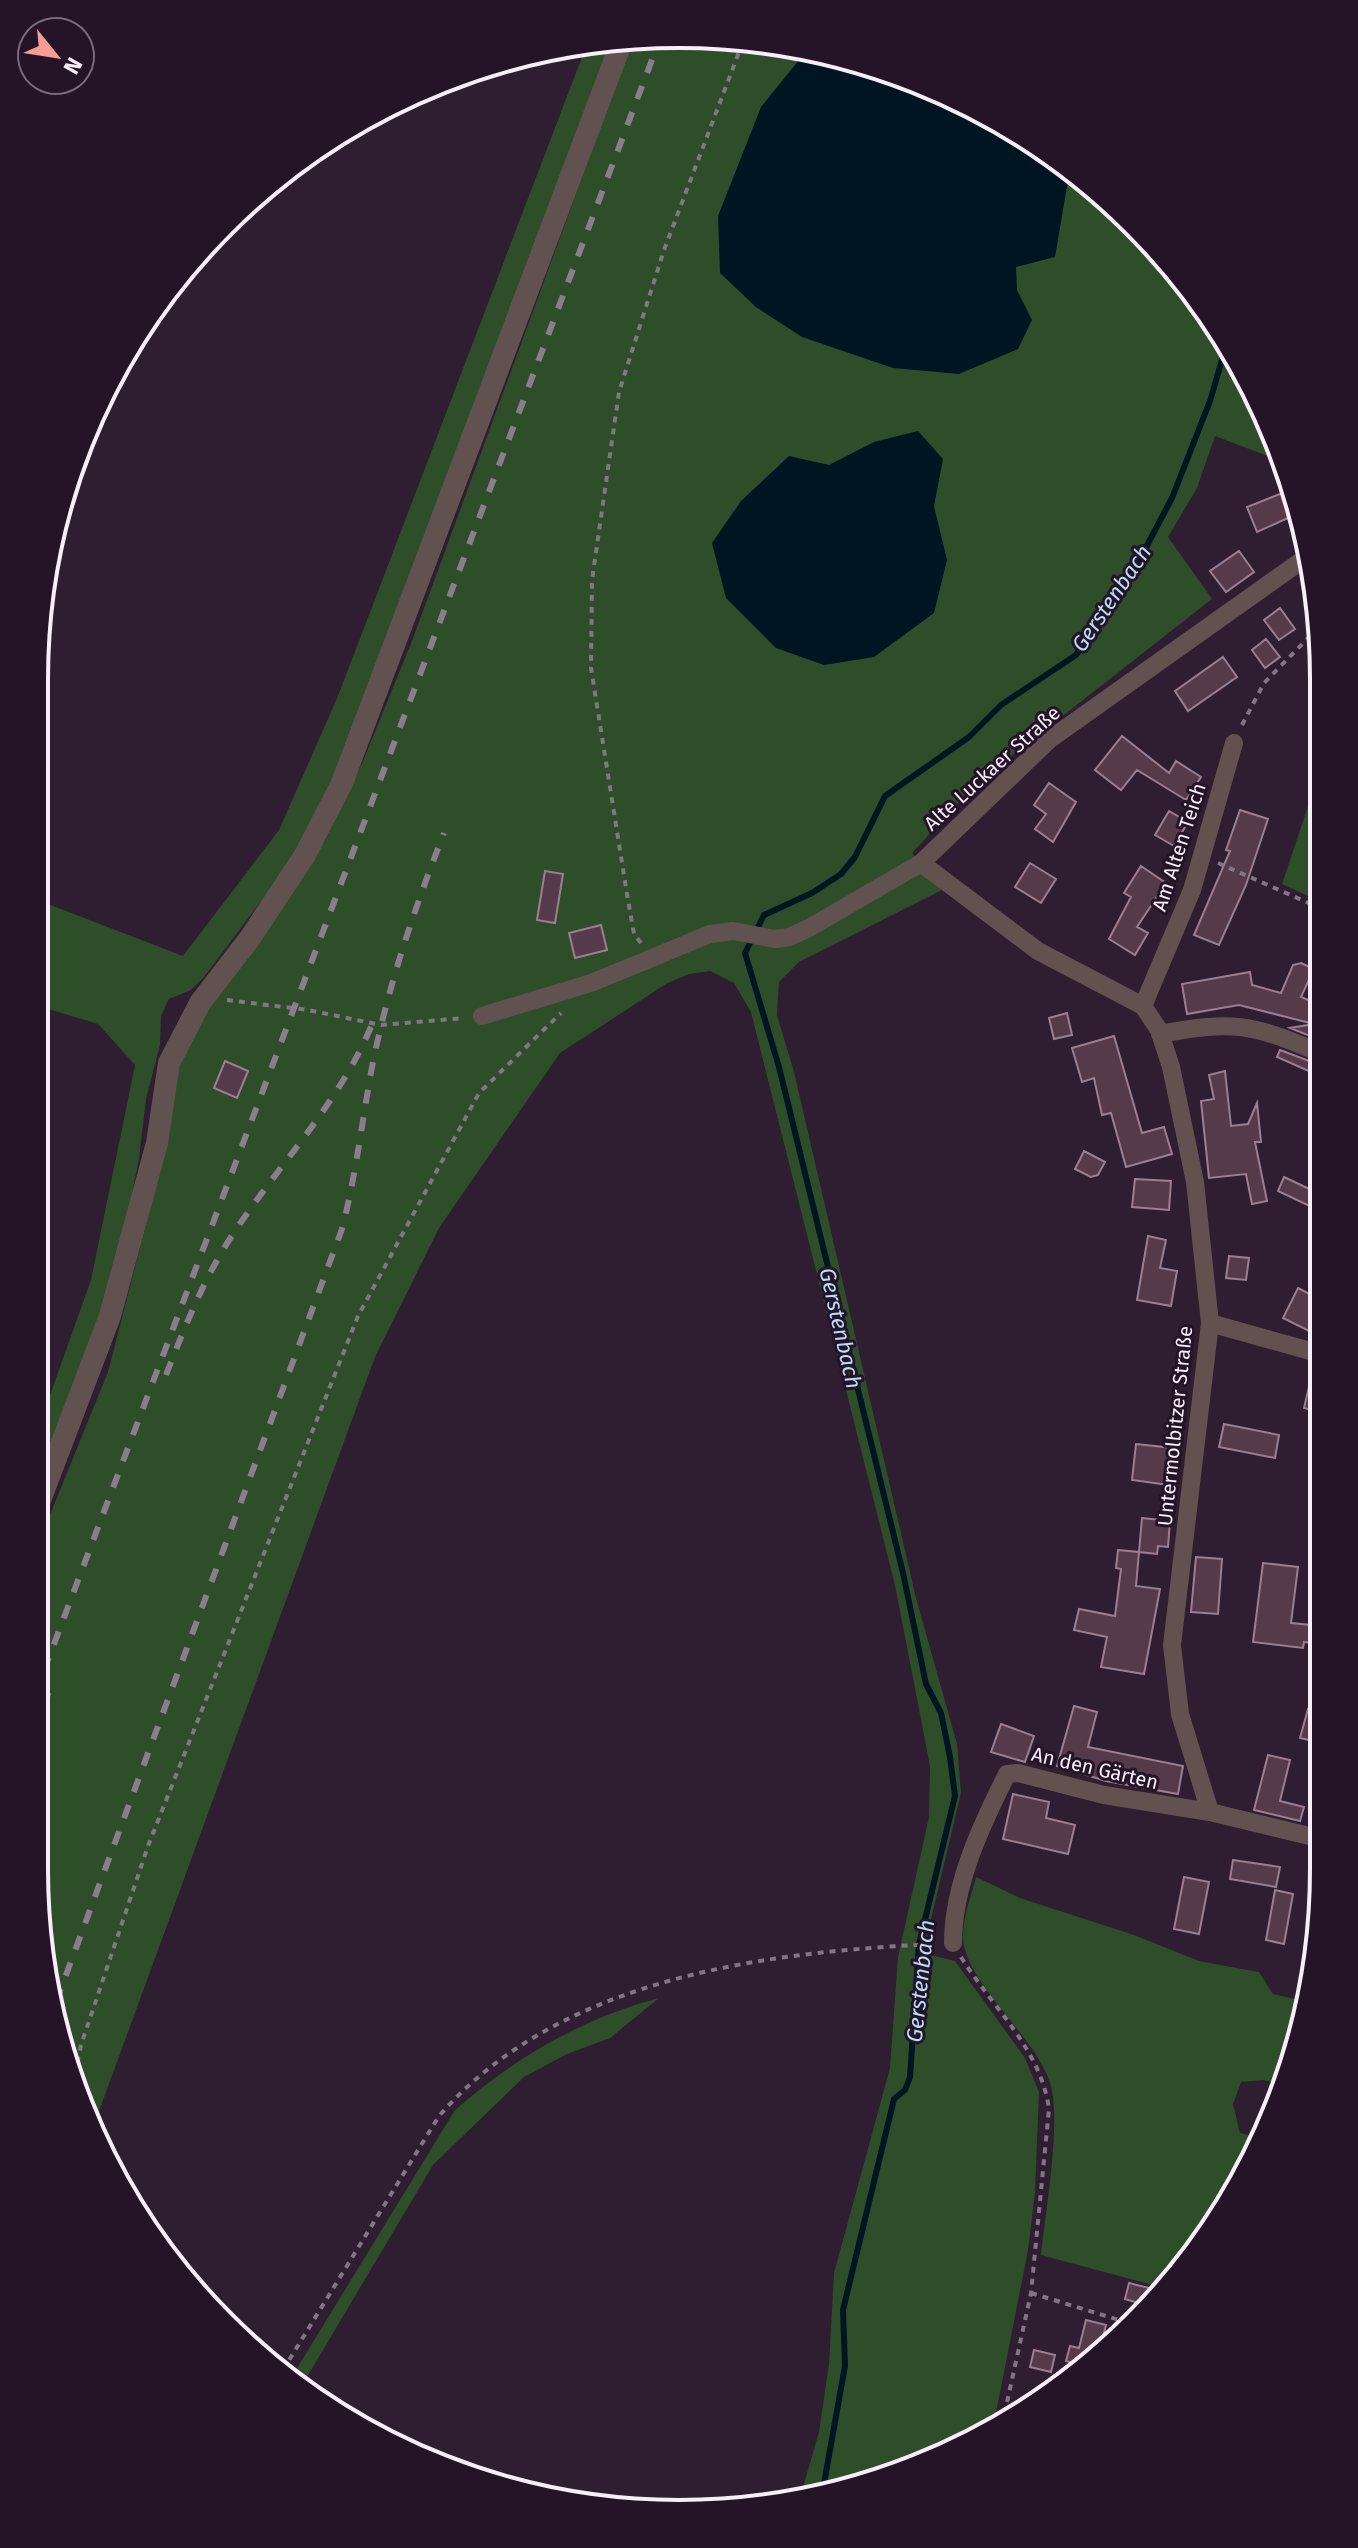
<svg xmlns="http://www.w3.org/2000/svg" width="1358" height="2548" font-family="'Fira Sans',sans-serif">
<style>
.green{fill:#2d4e29}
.water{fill:#001522}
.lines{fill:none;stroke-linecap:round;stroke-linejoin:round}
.stream{stroke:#001522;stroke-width:6}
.building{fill:#543a4b;stroke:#9b7e91;stroke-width:2}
.path{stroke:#847586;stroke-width:4;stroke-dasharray:6 6;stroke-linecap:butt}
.minor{stroke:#615250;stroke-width:18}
.tertiary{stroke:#615250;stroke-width:22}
.rail{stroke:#8c7d8e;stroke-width:6;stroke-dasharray:14 14;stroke-linecap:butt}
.labels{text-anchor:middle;stroke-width:6;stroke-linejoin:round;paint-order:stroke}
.street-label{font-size:20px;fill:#f9edfb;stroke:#251327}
.water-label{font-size:22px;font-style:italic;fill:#b4dff8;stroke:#251327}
.rim{fill:none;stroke:#f9edfb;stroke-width:4}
</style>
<rect width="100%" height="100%" fill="#2f1d31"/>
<!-- green -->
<path class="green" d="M634,36L763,39L886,68L1001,120L1105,194L1215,320L1275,433L1283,462L1215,436L1197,488L1168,537L1212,599L977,783L912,853L944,889L799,962L779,982L777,1015L794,1072L916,1598L957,1744L961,1793L923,1953L955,1961L1025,2058L1039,2092L1035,2193L1028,2250L994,2423L941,2456L905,2470L801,2494L819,2432L829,2364L834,2273L890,2068L898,1957L929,1817L930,1766L895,1585L751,1012L734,983L710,971L689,974L666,984L560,1053L439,1228L375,1357L94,2125L68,2077L34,1869V1554L108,1372L148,1217L170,1078L195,1024L325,841L363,761L412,641Z
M613,39L353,733L317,816L280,876L204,977L191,990L169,999L161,1016L160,1045L146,1099L139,1159L118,1262L34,1503V1440L91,1280L135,1065L98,1024L35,1005V899L183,956L279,830L338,696L587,44Z
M1319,773V901L1282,884Z
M976,1877L1020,1898L1134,1935L1199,1961L1259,1972L1273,1994L1308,2002L1302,2036L1282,2084L1263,2080L1241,2082L1233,2104L1240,2133L1260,2138L1238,2191L1160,2287L1041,2255C1045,2214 1062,2120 1050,2083C1035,2035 964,1982 963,1937C963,1916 971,1897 976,1877Z
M659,1998L610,2038L567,2054L524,2077L433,2165L301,2387L291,2378L455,2110C514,2058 583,2018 659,1998Z"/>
<!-- water -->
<path class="water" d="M807,50L886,68L1001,120L1070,169L1055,257L1016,267L1017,290L1032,320L1018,349L959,374L893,368L802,337L756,307L720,273L718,216L761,107Z
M918,431L943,459L934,506L947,560L934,613L874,657L824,665L776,648L726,598L712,543L741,501L789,456L829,465L874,442Z"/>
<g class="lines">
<!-- stream -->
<path class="stream" d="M823,2489L845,2366L843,2310L894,2099L905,2090L910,2077L919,1944L955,1796L950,1757L941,1713L926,1684L903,1573L779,1067L745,953L764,915L812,893L841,874L855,857L885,796L969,737L1001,705L1076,655L1143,553L1172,498L1210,401L1227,343"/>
</g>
<!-- building -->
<path class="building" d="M1290,490L1297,514L1257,532L1247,507Z
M1239,551L1254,572L1226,592L1210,571Z
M1280,608L1295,629L1279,640L1264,620Z
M1266,639L1280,657L1265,668L1252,650Z
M1223,657L1237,677L1188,711L1175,691Z
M1122,736L1169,773L1176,761L1201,777L1186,800L1137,770L1121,790L1095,770Z
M1049,783L1076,802L1053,842L1035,829L1046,814L1034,805Z
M1240,810L1268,819L1246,885L1219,945L1194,935L1230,851L1226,850Z
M1169,811L1188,822L1174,846L1155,835Z
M1030,863L1056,879L1041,903L1015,887Z
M1141,866L1166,883L1137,927L1148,933L1135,955L1109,939L1131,897L1124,893Z
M545,871L563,874L555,923L537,920Z
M601,925L607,950L575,958L569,933Z
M1301,963L1314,969L1301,997L1320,1005V1040L1290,1028L1314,1024L1239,1005L1187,1014L1182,984L1250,972L1252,985L1281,993L1293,965Z
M1067,1013L1072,1035L1054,1039L1049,1018Z
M1114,1036L1142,1133L1164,1127L1172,1154L1126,1167L1111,1113L1102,1115L1094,1078L1082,1082L1072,1048Z
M1280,1050L1320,1065V1076L1277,1057Z
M225,1061L248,1071L237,1098L214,1088Z
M1225,1071L1231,1126L1248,1124L1257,1103L1261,1142H1255L1267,1201L1252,1204L1246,1174L1209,1178L1201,1101L1214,1099L1209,1075Z
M1084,1151L1105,1162L1098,1175L1091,1177L1075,1169Z
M1284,1177L1320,1194V1211L1278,1191Z
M1135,1179L1171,1181L1169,1210L1132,1207Z
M1148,1236L1166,1240L1160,1268L1177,1271L1171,1306L1137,1300Z
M1229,1256L1249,1258L1246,1280L1226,1278Z
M1298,1288L1321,1300V1337L1283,1318Z
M1314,1365L1321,1366V1412L1304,1408Z
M1224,1424L1279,1435L1275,1458L1219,1447Z
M1136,1444L1173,1448L1169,1485L1132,1480Z
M1142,1518L1170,1521L1168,1547L1158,1546L1157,1554L1139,1552Z
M1118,1550L1139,1552L1136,1586L1160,1589L1144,1674L1101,1667L1107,1637L1074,1630L1079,1609L1115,1616L1121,1569L1116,1568Z
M1196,1557L1222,1559L1218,1614L1191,1612Z
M1263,1563L1298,1567L1291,1623L1322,1626V1644L1304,1642L1303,1648L1253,1642Z
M1074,1706L1097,1712L1088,1747L1183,1766L1178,1794L1106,1781L1057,1766Z
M1308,1709L1322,1713V1743L1300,1738Z
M1001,1724L1034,1736L1025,1762L991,1752Z
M1268,1755L1290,1760L1280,1801L1304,1807L1300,1821L1254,1810Z
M1013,1794L1049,1802L1046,1818L1075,1825L1068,1854L1003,1839Z
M1233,1860L1280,1867L1276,1887L1230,1879Z
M1184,1877L1209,1882L1199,1934L1174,1929Z
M1275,1890L1293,1894L1284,1944L1266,1940Z
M1129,2283L1157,2290L1145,2305L1125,2299Z
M1086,2320L1106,2325L1102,2340L1113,2343L1105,2354L1084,2366L1066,2361L1070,2346L1079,2348Z
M1034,2350L1055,2355L1051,2372L1030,2367Z"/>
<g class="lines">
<!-- path -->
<path class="path" d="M1242,725L1264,683L1319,627
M1218,863L1320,908
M641,943L634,934L627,894L591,668L592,580L619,392L664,250L744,39
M227,1000L308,1010L381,1025L464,1018
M961,1957C992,2007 1041,2049 1049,2109L1031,2293L1004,2416
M73,2086L81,2045L148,1846L358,1316L479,1093L561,1013
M1031,2293L1129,2323
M283,2370L439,2116C559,1978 763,1952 936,1944"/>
<!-- minor -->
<path class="minor" d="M921,863L1038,951L1143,1006L1159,1030L1171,1067L1195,1182L1210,1323L1172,1645L1180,1714L1210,1812L1322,1839
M1143,1006L1192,890L1234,743
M482,1016L591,983L710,934L733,931L775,939L789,937L809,928L921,863L1049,740L1308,556
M1160,1034C1234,1020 1252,1024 1320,1053
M1210,1323L1321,1354
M953,1943C953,1885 981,1826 1007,1774L1018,1773L1104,1795L1210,1812"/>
<!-- tertiary -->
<path class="tertiary" d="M34,1516L110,1316L157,1143L169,1063L200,1003L250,938L305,855L342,783L623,38"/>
<!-- rail -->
<path class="rail" d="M166,1375C186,1324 206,1273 237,1228C285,1157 346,1095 376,1014
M34,1697L661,36
M34,1732L52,1683
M56,2002L342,1229C356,1175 362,1121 372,1067C388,986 414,910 444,833"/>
</g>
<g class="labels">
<!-- street labels -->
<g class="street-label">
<text transform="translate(992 768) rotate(-42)" y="7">Alte Luckaer Straße</text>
<text transform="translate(1179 847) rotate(-72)" y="7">Am Alten Teich</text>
<text transform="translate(1175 1426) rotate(-84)" y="7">Untermolbitzer Straße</text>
<text transform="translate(1095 1768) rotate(13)" y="7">An den Gärten</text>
</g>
<!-- water labels -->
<g class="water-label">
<text transform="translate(1111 598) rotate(-56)" y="8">Gerstenbach</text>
<text transform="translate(841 1328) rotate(77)" y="8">Gerstenbach</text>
<text transform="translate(920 1981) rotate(-84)" y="8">Gerstenbach</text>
</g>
</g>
<!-- crop -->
<path d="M0 0H1358V2548H0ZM679 48H679A631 631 0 0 1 1310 679V1869A631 631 0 0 1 679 2500H679A631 631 0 0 1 48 1869V679A631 631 0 0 1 679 48Z" fill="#251327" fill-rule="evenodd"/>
<path class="rim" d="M679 48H679A631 631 0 0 1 1310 679V1869A631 631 0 0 1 679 2500H679A631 631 0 0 1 48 1869V679A631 631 0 0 1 679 48Z"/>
<!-- north arrow -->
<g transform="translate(56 56) rotate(120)"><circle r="38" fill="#251327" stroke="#7a6a7c" stroke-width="2"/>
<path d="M0-6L14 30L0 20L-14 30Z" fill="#f59c93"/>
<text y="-12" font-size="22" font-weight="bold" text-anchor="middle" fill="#f9edfb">N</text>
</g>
</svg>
